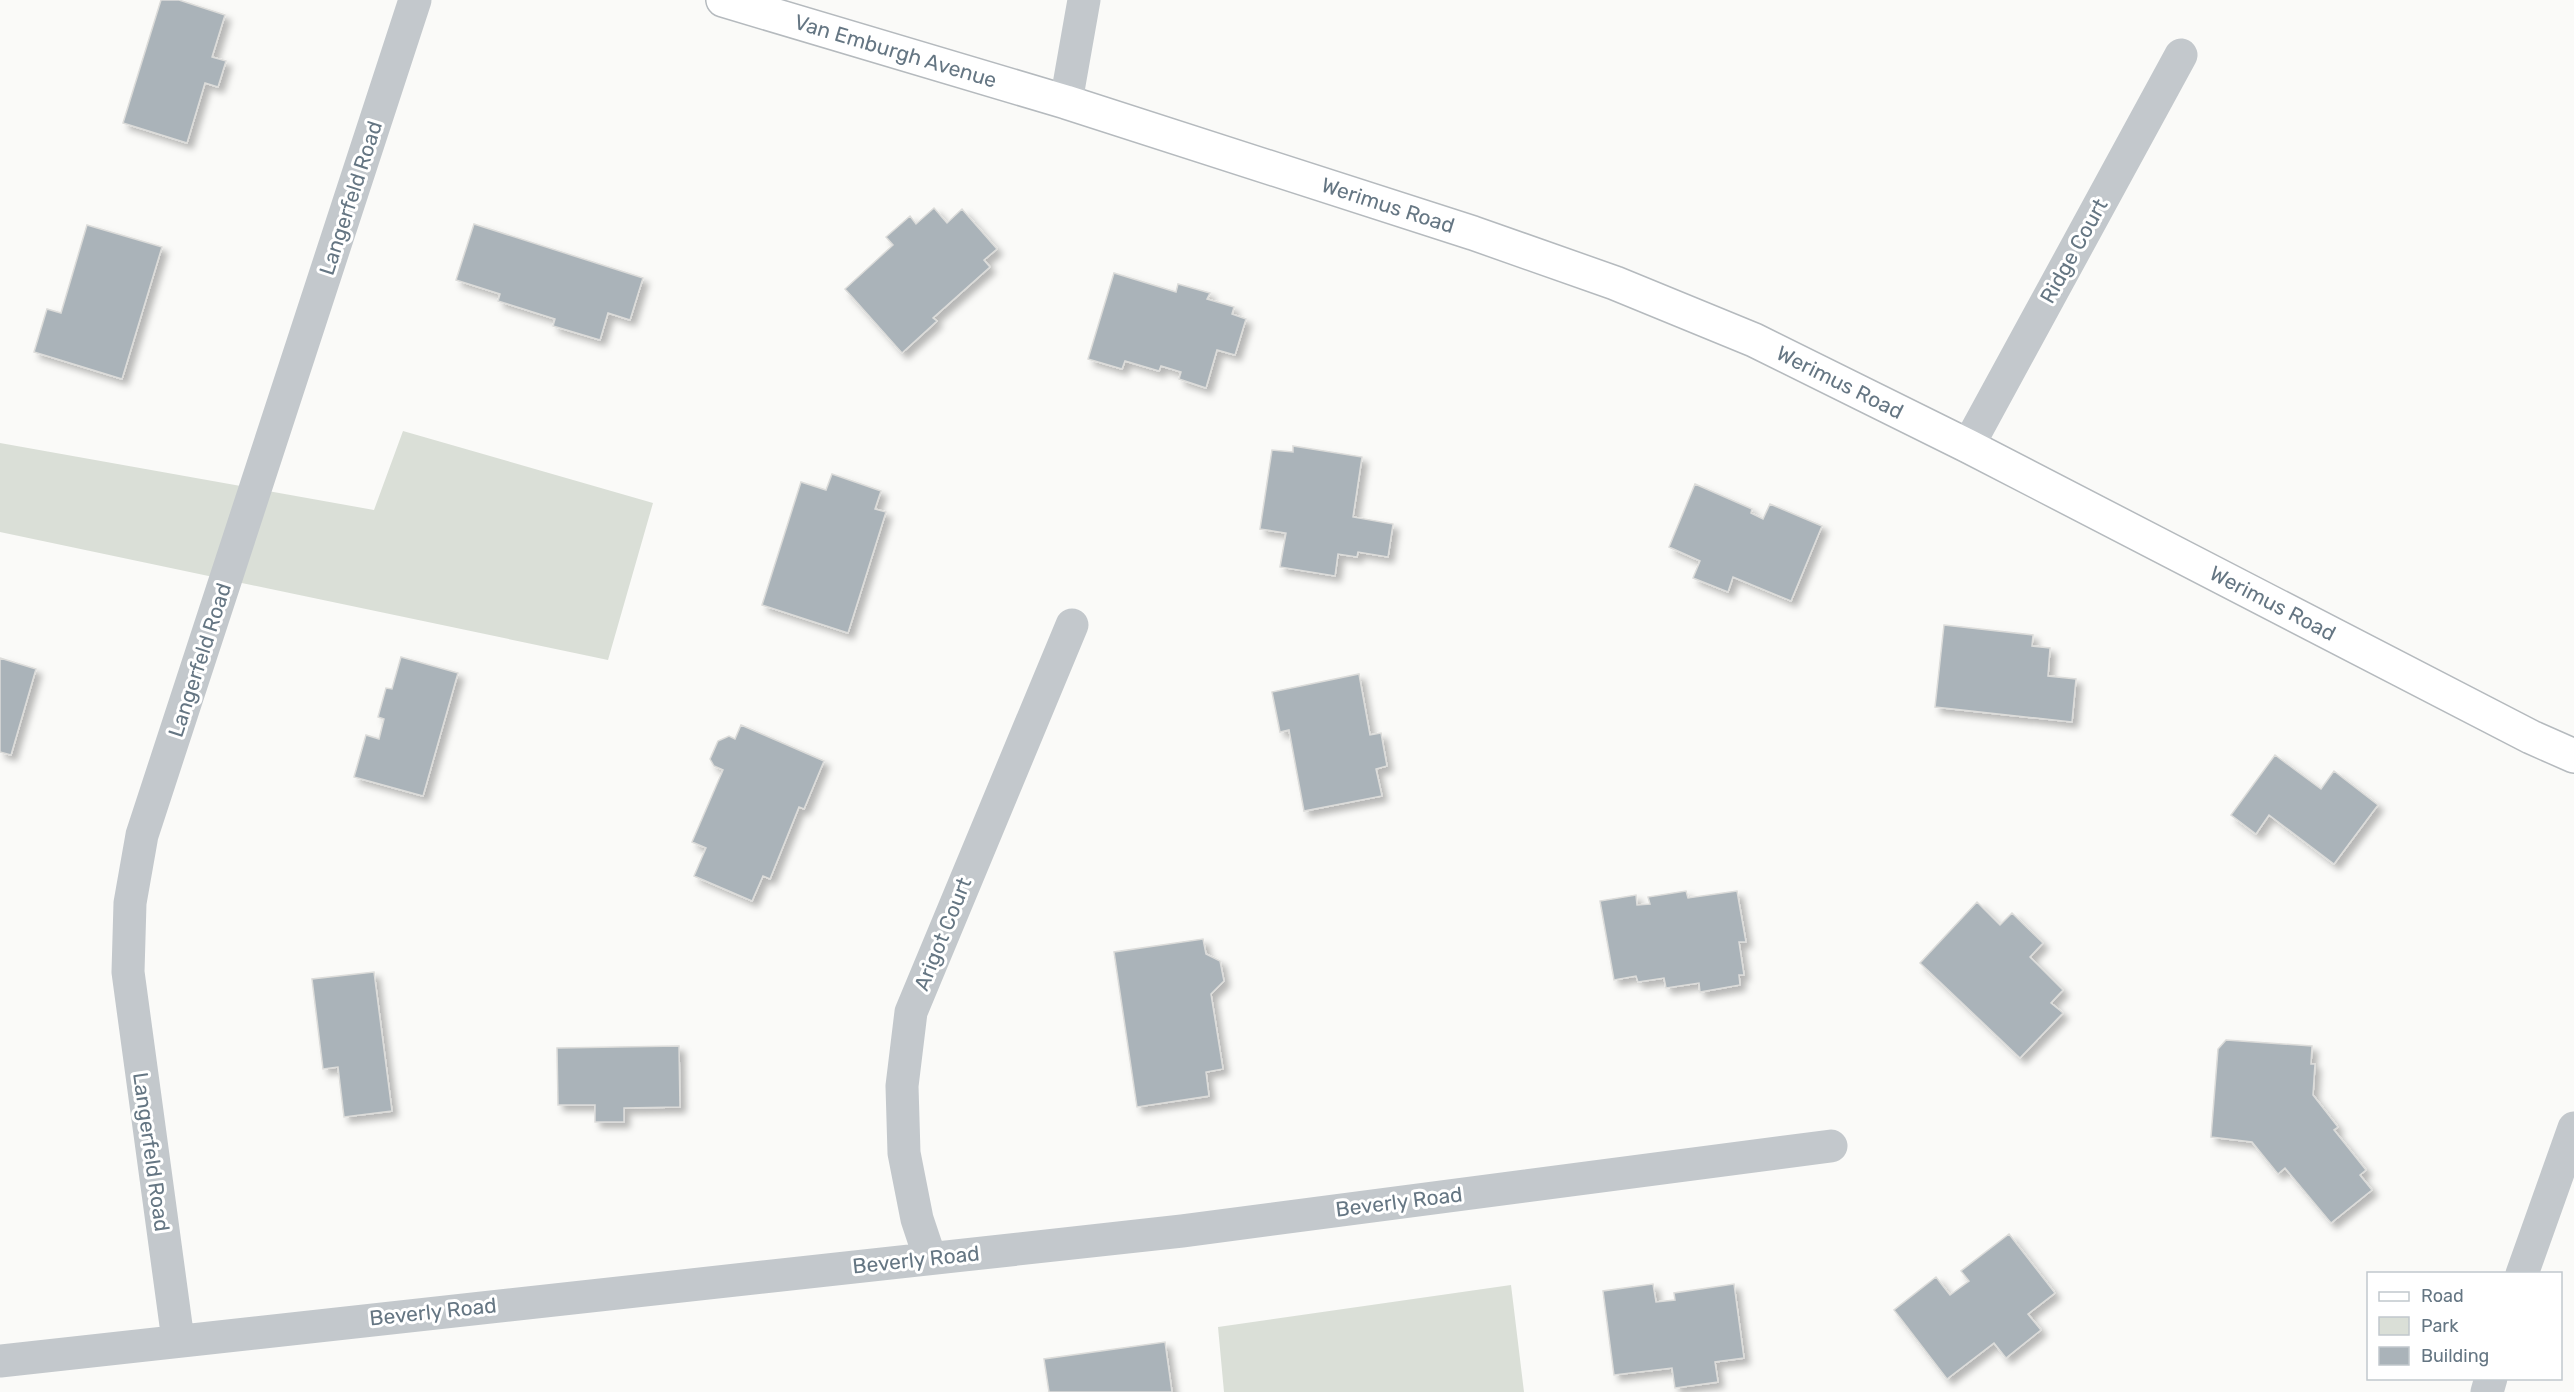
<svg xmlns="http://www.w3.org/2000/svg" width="2574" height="1392" font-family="Rubik,sans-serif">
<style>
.green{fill:#dadfd7}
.building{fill:#aab3b9;stroke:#dcdcda;stroke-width:1.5;filter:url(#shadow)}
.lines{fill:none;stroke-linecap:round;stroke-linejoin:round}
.major-casing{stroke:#b5babe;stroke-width:36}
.minor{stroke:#c3c8cc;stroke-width:33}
.major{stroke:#fff;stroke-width:33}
.labels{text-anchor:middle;stroke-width:6;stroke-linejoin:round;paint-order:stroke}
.street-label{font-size:21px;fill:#657683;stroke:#fff}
</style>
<defs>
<filter id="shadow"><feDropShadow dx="5.5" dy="5.5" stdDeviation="3" flood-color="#0004"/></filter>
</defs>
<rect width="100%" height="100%" fill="#fafaf8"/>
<!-- green -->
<path class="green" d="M403,431L653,503L608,660L0,532V443L374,510Z
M1511,1285L1524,1392H1224L1218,1327Z"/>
<!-- building -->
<path class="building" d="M161,0H179L225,15L212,57L226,61L218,87L205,83L187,143L123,123Z
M934,208L947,223L962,209L997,249L984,260L990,267L933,318L937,321L902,353L845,289L893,245L886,237L910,216L916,224Z
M474,224L643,278L630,320L608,313L600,340L553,326L555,319L498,301L500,294L456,280Z
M87,225L162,247L122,379L34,352L47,309L61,313Z
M1114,273L1176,292L1178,284L1210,293L1207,299L1234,307L1232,314L1246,319L1235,355L1217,350L1206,388L1179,379L1181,372L1161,366L1159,371L1125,361L1122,369L1088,359Z
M1293,446L1362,457L1353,517L1393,524L1388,557L1358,552L1357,557L1338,554L1335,576L1280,567L1286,533L1260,529L1272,450L1293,452Z
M832,474L881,491L875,509L886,512L848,633L762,605L801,482L826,490Z
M1695,484L1752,509L1751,513L1763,519L1770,504L1822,526L1791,601L1733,577L1728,592L1693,578L1700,561L1669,547Z
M1944,625L2033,635L2032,646L2050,648L2048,676L2076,679L2072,722L1935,707Z
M401,657L458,673L423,796L354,777L366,735L379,739L384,719L378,717L386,688L392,689Z
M0,658L36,669L11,755L0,752Z
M1359,674L1370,735L1381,733L1387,766L1376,769L1382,796L1304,811L1289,730L1280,732L1272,692Z
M741,725L824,761L804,809L799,807L770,879L763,876L752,901L694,876L706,848L692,842L723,770L714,766L710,759L718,741L729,736L735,739Z
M2275,755L2321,789L2334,771L2378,805L2334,864L2269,815L2256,834L2231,815Z
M1686,891L1688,898L1737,891L1746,942H1739L1744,975H1739L1740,985L1700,992L1699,983L1666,988L1664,978L1638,982L1636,976L1614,980L1600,901L1636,895L1637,905L1650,904L1648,897Z
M1977,902L2000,925L2012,913L2043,943L2030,957L2063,990L2051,1003L2063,1013L2020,1058L1920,963Z
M1203,939L1206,954L1220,961L1224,981L1211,994L1223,1069L1206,1072L1209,1096L1137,1107L1114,952Z
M374,972L392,1111L344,1117L338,1067L323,1069L312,979Z
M2226,1040L2312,1046L2311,1064H2315L2313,1095L2338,1127L2334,1130L2366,1170L2360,1175L2372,1190L2331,1223L2285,1168L2278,1174L2252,1142L2211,1137L2218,1049Z
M679,1046L680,1107L624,1108V1122H595V1105H558L557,1048Z
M2009,1234L2055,1293L2028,1314L2041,1330L2006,1358L1994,1343L1947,1379L1894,1310L1936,1277L1950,1295L1969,1281L1961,1271Z
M1653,1284L1656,1302L1675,1300L1674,1293L1734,1284L1744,1358L1715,1362L1718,1382L1675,1388L1672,1368L1614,1375L1603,1291Z
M1165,1342L1172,1392H1049L1044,1359Z"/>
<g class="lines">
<defs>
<g id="major">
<path id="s1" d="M723,0L1066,102L1473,233L1615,283L1754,340L1968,446L2531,737L2574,756"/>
</g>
</defs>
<!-- major casing -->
<use href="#major" class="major-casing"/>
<!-- minor -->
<path class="minor" d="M1066,102L1084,0
M1968,446L2181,55
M930,1258L917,1219L904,1153L902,1086L911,1012L1072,625
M2522,1274L2574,1128
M178,1340L128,972L130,903L142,835L415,0
M0,1361L1182,1231L1831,1146
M2487,1392L2491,1378"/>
<!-- major -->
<use href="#major" class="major"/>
</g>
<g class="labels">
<!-- street labels -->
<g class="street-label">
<text dy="7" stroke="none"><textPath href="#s1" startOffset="180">Van Emburgh Avenue</textPath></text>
<text transform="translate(351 198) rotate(-72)" y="7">Langerfeld Road</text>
<text dy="7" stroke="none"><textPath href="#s1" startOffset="696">Werimus Road</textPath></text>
<text transform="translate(2074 251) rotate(-61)" y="7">Ridge Court</text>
<text dy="7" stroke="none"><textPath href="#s1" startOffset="1182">Werimus Road</textPath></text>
<text dy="7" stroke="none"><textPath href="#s1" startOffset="1668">Werimus Road</textPath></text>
<text transform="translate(200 660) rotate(-72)" y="7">Langerfeld Road</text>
<text transform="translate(943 934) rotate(-68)" y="7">Arigot Court</text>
<text transform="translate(151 1152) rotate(82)" y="7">Langerfeld Road</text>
<text transform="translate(1399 1202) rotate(-7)" y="7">Beverly Road</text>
<text transform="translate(916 1260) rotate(-6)" y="7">Beverly Road</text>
<text transform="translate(433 1312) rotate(-6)" y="7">Beverly Road</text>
</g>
</g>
<!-- legend -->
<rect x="2367" y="1272" width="195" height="108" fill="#ffffff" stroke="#c1c8cd" stroke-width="1.5"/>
<rect x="2379" y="1292" width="30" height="9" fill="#ffffff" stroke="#c1c8cd" stroke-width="1.5"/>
<text x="2421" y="1302" font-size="18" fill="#657683">Road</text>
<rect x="2379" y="1317" width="30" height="18" fill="#dadfd7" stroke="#c1c8cd" stroke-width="1.5"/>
<text x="2421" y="1332" font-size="18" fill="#657683">Park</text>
<rect x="2379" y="1347" width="30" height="18" fill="#aab3b9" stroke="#c1c8cd" stroke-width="1.5"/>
<text x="2421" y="1362" font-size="18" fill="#657683">Building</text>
</svg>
